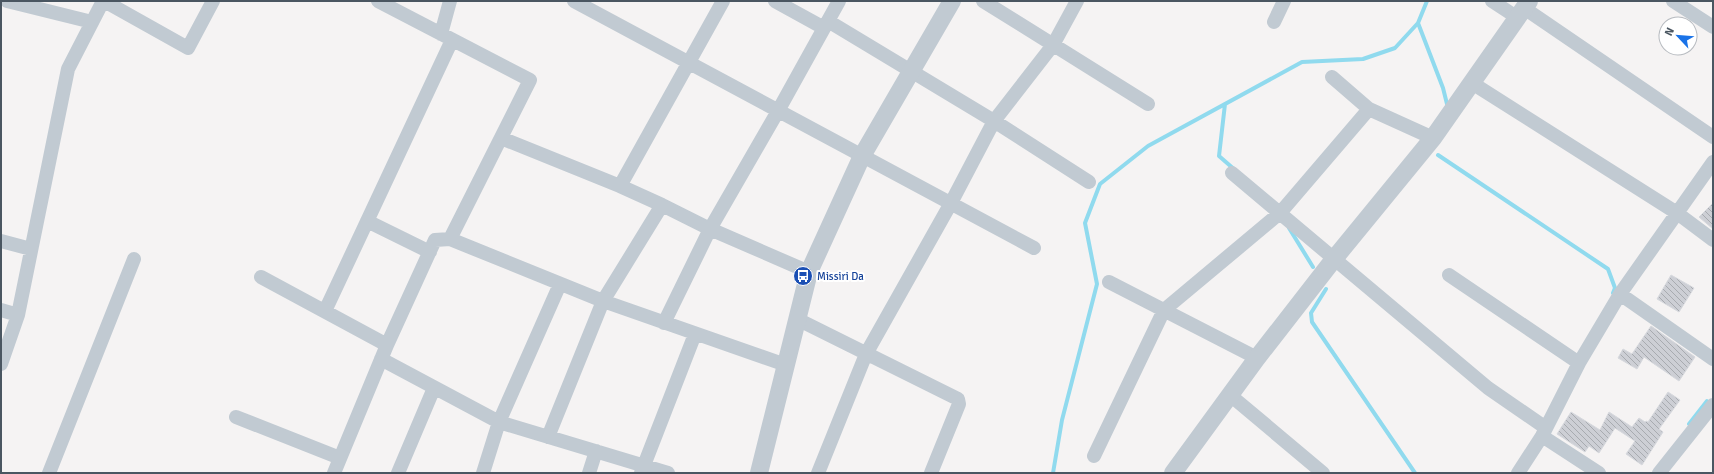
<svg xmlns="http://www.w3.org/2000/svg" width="1714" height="474" font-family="Signika,sans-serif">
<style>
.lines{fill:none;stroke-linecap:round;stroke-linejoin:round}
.stream{stroke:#90daee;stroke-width:4}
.building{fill:url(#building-back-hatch);stroke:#d7d9de}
.minor{stroke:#c1cad2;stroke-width:14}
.tertiary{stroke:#c1cad2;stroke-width:18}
.labels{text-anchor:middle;stroke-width:4;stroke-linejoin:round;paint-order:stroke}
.transit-label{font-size:11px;fill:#164399;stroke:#fff;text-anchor:start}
</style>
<defs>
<pattern id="building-back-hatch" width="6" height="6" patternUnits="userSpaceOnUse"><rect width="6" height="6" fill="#cdcfd5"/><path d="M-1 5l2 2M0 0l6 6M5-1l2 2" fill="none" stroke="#a8abb0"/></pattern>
</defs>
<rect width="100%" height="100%" fill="#f5f3f3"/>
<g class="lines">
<!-- stream -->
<path class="stream" d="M1418,23L1443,88L1447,104
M1225,104L1219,156L1235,170
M1438,155L1608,269L1615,288L1613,293
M1289,228L1313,267
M1326,289L1311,313L1312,322L1415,473
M1689,424L1707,401
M1053,473L1062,420L1097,284L1085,223L1100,184L1148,146L1302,62L1363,59L1395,48L1418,23L1427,1"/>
</g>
<!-- building -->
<path class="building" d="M1713,203V229L1699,217Z
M1671,275L1694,288L1679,312L1657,299Z
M1651,326L1695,357L1679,381L1644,357L1637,369L1618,358L1623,349L1632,354Z
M1668,392L1680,400L1659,429L1663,432L1642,465L1626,454L1635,441L1615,428L1599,453L1589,446L1585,452L1557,434L1571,412L1600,430L1609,412L1632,427L1639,418L1645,422L1646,421L1648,422Z"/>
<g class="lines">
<!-- minor -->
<path class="minor" d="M7,1L92,22
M104,1L188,48L213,1
M378,1L530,80L450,239
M574,1L1034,248
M775,1L824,28
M983,1L1148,104
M1492,1L1518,18
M1673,1L1713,27
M1524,8L1713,137
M828,21L994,121L1089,182
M1274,22L1284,1
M441,34L450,1
M1332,77L1369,109L1433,138
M1472,83L1677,213L1713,240
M501,138L620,186L662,205L710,229L809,272
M1232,173L1488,388L1546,428
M620,186L723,1
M367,221L430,252
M1,241L31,249
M1449,275L1579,363
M261,277L387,345
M1109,282L1257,358
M1620,294L1713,359
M1,310L18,315
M325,311L452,40
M797,319L958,399L959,404L931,473
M664,323L710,229L778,111L839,1
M381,359L499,422L668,473
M1,364L18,315L68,69L103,1
M1230,395L1323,473
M236,417L340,458
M1542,436L1599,473
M548,437L603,301L662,205
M1094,456L1164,310L1280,213L1369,109
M49,473L134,259
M334,473L387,345L435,240L450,239L603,301L786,365
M398,473L434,388
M483,473L499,422L560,284
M589,473L596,451
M641,473L695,334
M818,473L866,354L951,203L994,121L1053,45L1077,1
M1518,473L1542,436L1579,363L1620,294L1713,162
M1659,473L1713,405"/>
<!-- tertiary -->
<path class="tertiary" d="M759,473L809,272L862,156L952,1
M1173,473L1257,358L1334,259L1433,138L1529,1"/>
</g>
<!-- icons -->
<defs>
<symbol id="bus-disc" viewBox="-11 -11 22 22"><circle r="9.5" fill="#1a4fb4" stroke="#fff"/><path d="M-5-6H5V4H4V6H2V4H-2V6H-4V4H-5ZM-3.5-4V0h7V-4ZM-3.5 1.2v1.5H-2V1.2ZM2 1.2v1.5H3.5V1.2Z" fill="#fff"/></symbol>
</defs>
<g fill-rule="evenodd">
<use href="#bus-disc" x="792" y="265" width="22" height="22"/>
</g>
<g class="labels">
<!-- transit labels -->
<g class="transit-label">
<text x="817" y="280">Missiri Da</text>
</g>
</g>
<!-- border -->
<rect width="1714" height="474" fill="none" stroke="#4a5661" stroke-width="4"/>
<!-- north arrow -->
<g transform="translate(1678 36) rotate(296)"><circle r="19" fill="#ffffff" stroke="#b7bbc0"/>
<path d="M0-3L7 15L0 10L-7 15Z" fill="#1a73e8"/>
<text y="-6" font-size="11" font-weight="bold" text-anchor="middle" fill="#4a5661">N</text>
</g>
</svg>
